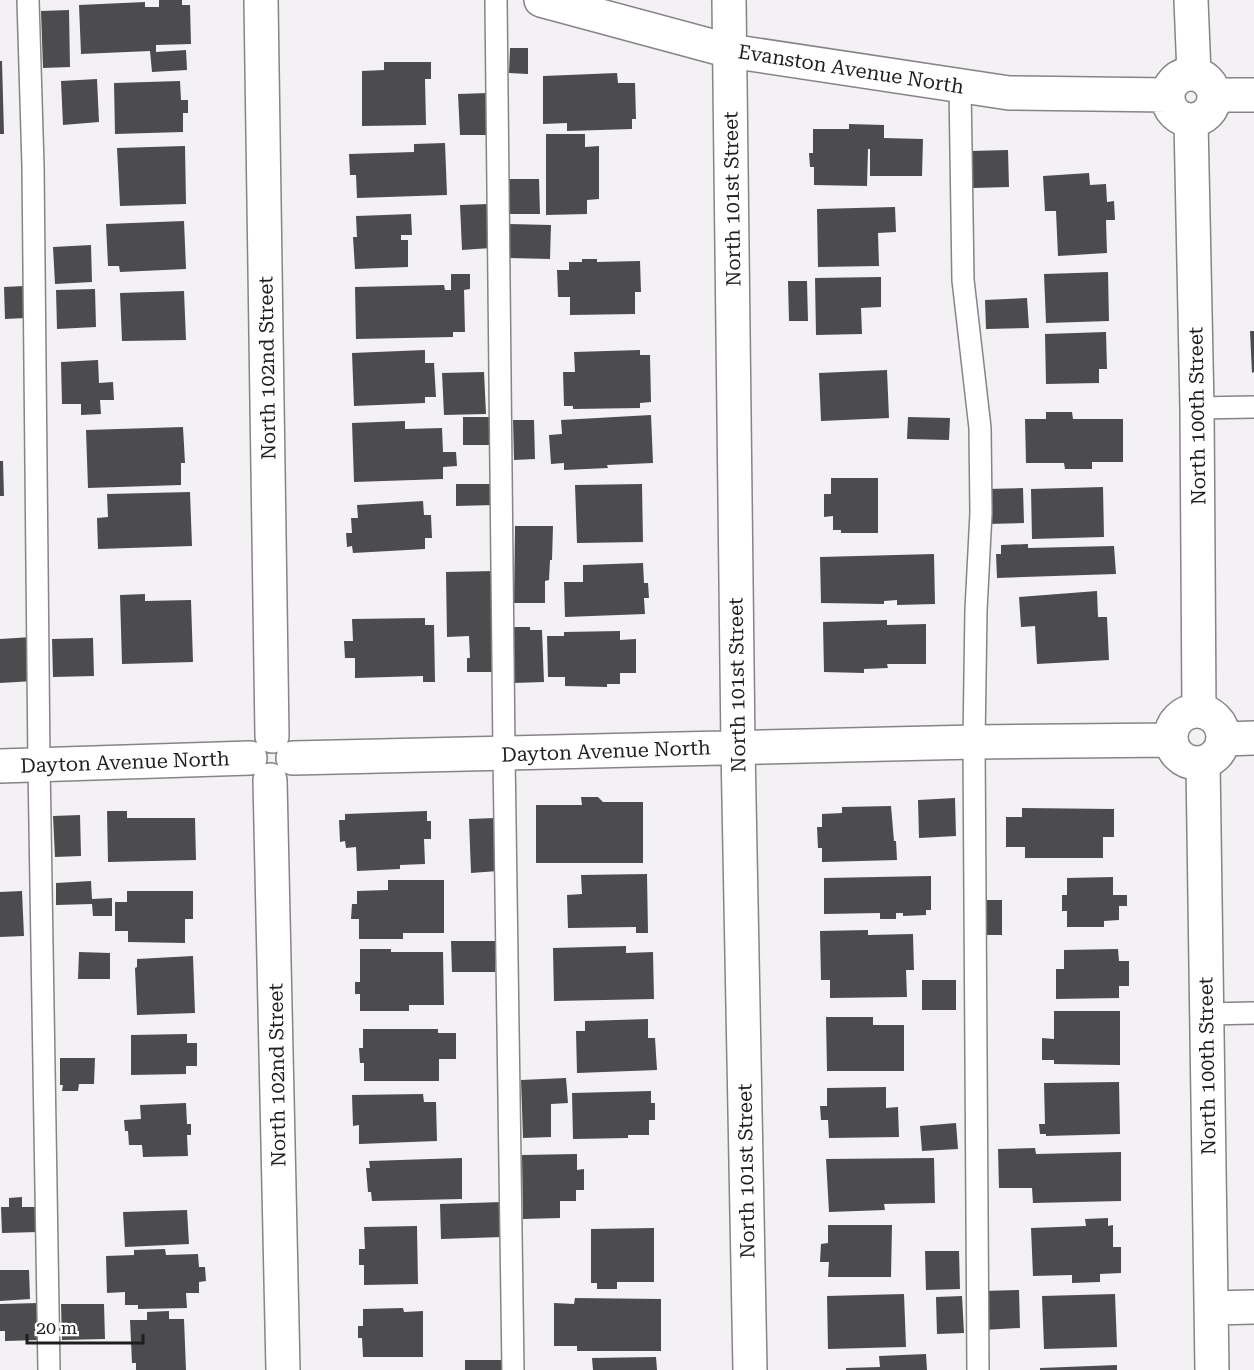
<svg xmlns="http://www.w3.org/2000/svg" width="1254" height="1370" font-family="'Roboto Serif',serif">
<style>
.building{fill:#4c4c4f}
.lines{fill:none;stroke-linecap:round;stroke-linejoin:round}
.lane-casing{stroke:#868486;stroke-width:24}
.street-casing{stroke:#868486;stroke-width:36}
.lane{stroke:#fff;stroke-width:21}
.street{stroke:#fff;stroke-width:33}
.labels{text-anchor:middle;stroke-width:6;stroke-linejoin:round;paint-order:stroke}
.street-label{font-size:20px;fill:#1f1e1f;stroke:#fff}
</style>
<rect width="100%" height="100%" fill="#f3f1f3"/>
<!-- building -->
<path class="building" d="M159,0H182V5H190L191,44L156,45V52L186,50L187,70L152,72L150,51L81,54L79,5L145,2V7H159Z
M69,10L70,67L43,68L41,11Z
M510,48H528V74L509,73Z
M0,61H2L4,134H0Z
M384,62H431V79H425L426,125L362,126V71L384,70Z
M617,73L618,83H635L636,119H632V129L567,131V123L543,124V76Z
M97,79L99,122L63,125L61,81Z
M180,81L181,100H188V113H183V132L115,134L114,83Z
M489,93L490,135H460L458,94Z
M849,124L884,125V138L923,139L922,176H870V149H868L867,186L814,185V167H810L809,153H813V129H849Z
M546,134H585V147L599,146V199L587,200V214L546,215Z
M445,143L447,195L357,198L356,175H350L349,154L414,152V144Z
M185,146L186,204L120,206L117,148Z
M1008,150L1009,187L973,188L971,151Z
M1089,173L1090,185L1106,184L1107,202L1114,201L1115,220H1106L1107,253L1058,256L1056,211H1045L1043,176Z
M508,179H539L540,214H508Z
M488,204L491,248L462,250L460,205Z
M895,207L896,232L878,233L879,266L818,267L817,209Z
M411,214L412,235H401V240H408V267L355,269L353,237H357L356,216Z
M184,221L186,269L120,272L119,266H108L106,224Z
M509,224L551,225L550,259L509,258Z
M91,245L92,282L55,284L53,247Z
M582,259H597V262L640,261L641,292H635V314L570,315V297H558L557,270H569V262H582Z
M1108,272L1109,321L1046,323L1044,274Z
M451,274H470V289L464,290L465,332H453V337L356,339L355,287L444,285L445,290H451Z
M881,277V307L861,308L862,334L816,335L815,278Z
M788,281H807L808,321H789Z
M24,286L26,318L5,319L4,287Z
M95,289L96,327L57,329L56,290Z
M184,291L186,340L122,341L120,293Z
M1027,298L1029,328L986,329L985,300Z
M1250,331H1254V372L1252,373Z
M1106,332L1107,369H1099V383L1046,384L1045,334Z
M425,350V363H434L436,397H425V403L354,406L352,353Z
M640,350V355H650L651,402L640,403V408L573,409V406H564L563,372H575L574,352Z
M98,360L99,383L113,382L114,400H100L101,414L81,415V404H62L61,362Z
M887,370L889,418L821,421L819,373Z
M484,372L486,414L444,415L442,373Z
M1046,412H1072L1073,419H1123V462H1092V469H1065L1064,463H1026L1025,419H1046Z
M651,415L653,463L607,465L608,468L564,470V463L551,464L549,435L562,434L561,420Z
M463,417H492V445H463Z
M908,417L950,418L949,440L907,439Z
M513,420H534L535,459L514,460Z
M405,421V429L442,428L443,452H456L457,466L443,467V479L354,482L352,423Z
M183,427L185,463H181V485L88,488L86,430Z
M0,461H3L4,496H0Z
M831,478H878V533H841V530H833V516L824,517V494H831Z
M456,484H495L494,505L456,506Z
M642,484L643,542L577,543L575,485Z
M1103,487L1104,537L1032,539L1031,489Z
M1023,488L1024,523L987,524V489Z
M190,492L192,546L98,549L97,518L108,517L107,494Z
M423,501L424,515H431L432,538H425V549L353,553L352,546L347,547L346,533H352L351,518H358L357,505Z
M515,526H553L552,560H550L549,580L545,581V603H514Z
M1028,544V548L1114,546L1116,574L997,578L996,554H1001V545Z
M934,554L935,604L897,605V600L884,601V604L821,603L820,557Z
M643,563L644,583H648L649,598H644L645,614L565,617L564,582H583V565Z
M494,571L493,672H467V658H470L469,636L447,637L446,572Z
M1097,591L1098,617H1107L1109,660L1037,664L1035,626L1021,627L1019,597Z
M145,594V601L191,600L193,662L122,664L120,595Z
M425,618V625H434L435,682H423V676L355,678V658H345L344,641H353L352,619Z
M887,620V625L926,624V664H887L888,668L864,669V673L824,672L823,622Z
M512,627H530V630H542L544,682L513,683Z
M620,631V640L636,639V673H620V684H607V687L565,686V677H548L547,636H564V632Z
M32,637L34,681L0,683V639Z
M93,638L94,676L53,677L52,639Z
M581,797H598L603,802H643V863H536V805H582Z
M955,798L956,836L919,838L918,800Z
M891,806L894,841H896L897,860L822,862V848H818L817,827H822V814L842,813V807Z
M1022,808L1114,809V837H1103V858H1025V847H1006V817H1022Z
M107,811H127V818H195L196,860L108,862Z
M427,811V821H431V839H424L425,864L400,865V869L357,871L356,847L346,848L345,841L340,842L339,820H345V814Z
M80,815L81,856L55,857L53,816Z
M495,818L498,871L471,873L469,819Z
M647,874L648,933H636V927L568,928L567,895L582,894L581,875Z
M931,876V910H926V915L903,916V913H896V919H880V913L824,914V878Z
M1113,877V895H1127V906H1119V920L1104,921V927H1067V911H1062V895H1067V878Z
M388,880H444V933H403V939H359V919H351L352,904H357V891L388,890Z
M91,881L92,899L112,898V916H93L92,904L56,905V883Z
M22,891L24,936L0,937V892Z
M127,891H193V919H185V943L128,942V931H115V902H127Z
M979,900H1002V935H979Z
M868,930V935L913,934L914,970H906L907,997L830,998V980H821L820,931Z
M451,941H495V972H452Z
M626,946V953L653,952L654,999L554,1001L553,948Z
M360,949H391V952H443L444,1005H409V1011H360V994H355V982H360Z
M1118,949L1119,961H1129V986H1119V998L1056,999V969H1064V950Z
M79,952L110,953V979H78Z
M193,956L195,1013L137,1015L135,968L137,967V959Z
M922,980H956V1010H922Z
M1054,1011H1120V1065L1054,1064V1060H1042V1038L1054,1039Z
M826,1017H873V1025H904V1071H827Z
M648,1019V1038H655L657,1070L577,1073L576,1031H585V1021Z
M363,1029H438V1033H456V1059H439V1081H364V1063H360L359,1048H363Z
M187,1034V1043H197V1066H186V1074L131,1075V1035Z
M60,1058H95L94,1084H79L78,1091H62L63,1085H60Z
M566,1078L568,1103L551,1104V1137L523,1138L521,1080Z
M1119,1082L1120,1134L1046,1136V1134H1040L1039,1124H1045L1044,1083Z
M886,1087V1108L898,1107L899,1137L829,1138L828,1120H821L820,1106H827V1088Z
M651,1091V1103H655V1120H649V1135H628V1138L573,1139L572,1093Z
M423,1094L424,1102H436L437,1141L359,1144V1125L353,1126L352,1095Z
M186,1103L187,1124H191V1135H187L188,1156L143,1157L142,1145H129L128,1131H125L124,1120L141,1119L140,1105Z
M956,1123L958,1149L922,1151L920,1126Z
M1035,1148L1036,1154L1121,1152V1201L1033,1203L1032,1188H999L998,1149Z
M577,1154V1170L584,1169V1190H576V1201H560V1218L523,1219L522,1155Z
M462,1158V1199L372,1201L371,1192H368L366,1168H370L369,1161Z
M934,1158L935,1203L884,1204L885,1210L829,1212L826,1159Z
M22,1197V1207H38V1232L2,1233L1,1207H9V1198Z
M502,1202L503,1237L441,1239L440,1204Z
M187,1210L189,1244L125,1247L123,1212Z
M1108,1218V1226L1113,1225V1247H1121V1273L1100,1274V1282L1072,1283V1275L1033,1276L1031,1228L1086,1226L1085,1219Z
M828,1225H892L891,1277H828L829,1262H820L821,1244L828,1243Z
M417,1226L418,1284L364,1285V1265H359V1249H365L364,1227Z
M654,1228V1282H617V1289H597V1283H591V1229Z
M165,1249L166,1255L198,1254L199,1267H205L206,1281L199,1282V1293H186L187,1308L138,1309V1305H125V1292L107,1293L106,1256L134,1255V1250Z
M925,1251H959L960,1289L926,1290Z
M0,1270H29L30,1299L0,1301Z
M1019,1290L1020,1328L983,1330L982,1291Z
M904,1294L906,1347L828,1349L827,1296Z
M1115,1294L1117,1347L1044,1349L1042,1296Z
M962,1296L964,1333L937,1334L936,1297Z
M575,1298L661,1299V1351H577V1346H554V1303L574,1304Z
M39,1303L40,1340L5,1341V1331H0V1304Z
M61,1304H104L105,1339L62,1340Z
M403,1308L404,1312L423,1311V1357H363L362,1338H358V1326H363V1309Z
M169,1311V1319H184L186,1370H136V1363H132L130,1320H147V1312Z
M926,1354L927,1370H846V1368L880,1367L879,1356Z
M656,1357L657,1370H593L592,1358Z
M465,1360H505V1370H465Z
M1117,1365V1370H1040V1368Z"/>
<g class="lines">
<defs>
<path id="lane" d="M28,0L33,166L39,764L49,1370
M496,0L504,754L513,1370
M960,86L963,280L980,428L981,513L976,610L974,742L978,1370
M1197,408L1254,407
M1206,1014L1254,1013"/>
<path id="street" d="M261,0L272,736
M541,0L730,51L1009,93L1168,95
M729,0L738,748L750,1370
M1191,0L1194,74
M1168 97a23 23 0 1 1 46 0a23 23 0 1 1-46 0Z
M1214,95H1254
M1191,121L1197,408L1199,710
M1171 737a26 26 0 1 1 52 0a26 26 0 1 1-52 0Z
M1223,739L1254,738
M293,758L974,742L1171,740
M1203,763L1212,1370
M0,766L250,758
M270,780L283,1370
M1211,1308L1254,1307"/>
</defs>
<!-- lane casing -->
<use href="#lane" class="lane-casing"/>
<!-- street casing -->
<use href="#street" class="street-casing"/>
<!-- lane -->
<use href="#lane" class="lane"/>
<!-- street -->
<use href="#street" class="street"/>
</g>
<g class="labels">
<!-- street labels -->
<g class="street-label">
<text transform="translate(851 69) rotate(9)" y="7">Evanston Avenue North</text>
<text transform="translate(732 199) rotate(-91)" y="7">North 101st Street</text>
<text transform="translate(267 368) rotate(-91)" y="7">North 102nd Street</text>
<text transform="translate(1197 416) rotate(-91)" y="7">North 100th Street</text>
<text transform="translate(737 685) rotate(-91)" y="7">North 101st Street</text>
<text transform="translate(606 751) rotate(-2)" y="7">Dayton Avenue North</text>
<text transform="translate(125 762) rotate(-2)" y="7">Dayton Avenue North</text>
<text transform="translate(1207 1066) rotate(-91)" y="7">North 100th Street</text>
<text transform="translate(277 1075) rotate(-91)" y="7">North 102nd Street</text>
<text transform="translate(746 1171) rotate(-91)" y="7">North 101st Street</text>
</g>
</g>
<!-- scale -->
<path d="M27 1334v9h116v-9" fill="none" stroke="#1f1e1f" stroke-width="3"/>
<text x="36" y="1334" font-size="18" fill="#1f1e1f" stroke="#ffffff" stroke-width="4.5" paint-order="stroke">20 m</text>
</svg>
